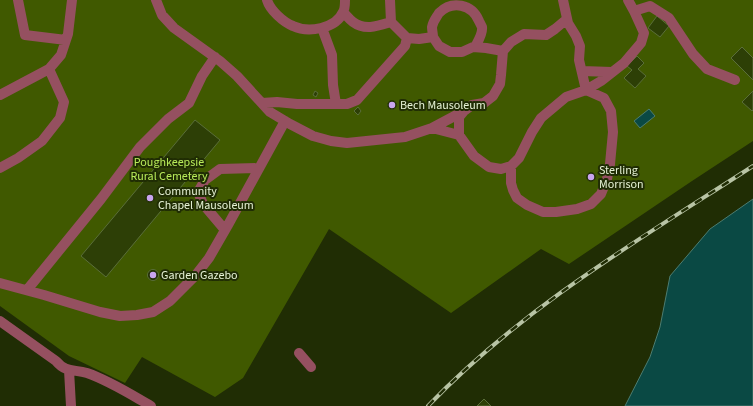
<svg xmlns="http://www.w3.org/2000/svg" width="753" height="406" font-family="'Source Sans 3',sans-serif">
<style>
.green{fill:#405900}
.water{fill:#0a4944;stroke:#4c7c70}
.building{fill:#2d3f06;stroke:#5a6e39}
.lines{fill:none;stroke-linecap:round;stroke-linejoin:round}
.minor{stroke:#955060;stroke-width:10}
.rail-casing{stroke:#b8c4a5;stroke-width:4}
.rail{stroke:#202d04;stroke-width:2.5;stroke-dasharray:8;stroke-linecap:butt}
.poi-dot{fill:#c9a5ee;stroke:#202d04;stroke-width:1.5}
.labels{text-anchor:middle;stroke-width:4;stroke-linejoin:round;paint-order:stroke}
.poi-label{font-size:12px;fill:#e6f2d5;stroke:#202d04;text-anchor:start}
.park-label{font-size:12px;fill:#b8eb5a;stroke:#202d04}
</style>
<rect width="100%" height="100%" fill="#202d04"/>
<!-- green -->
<path class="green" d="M0,0H753V141L692,181L569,264L541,249L451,313L329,229L243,378L215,397L142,357L125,383L69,356L0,306Z"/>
<!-- water -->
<path class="water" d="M649,109L655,116L640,128L634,121Z
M753,199V406H625L650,357L660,327L670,276L710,229Z"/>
<!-- building -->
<path class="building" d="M657,16L669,26L660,37L648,28Z
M742,47L753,58V80L731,58Z
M637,56L644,63L638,69L646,76L635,88L624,78L632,70L627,66Z
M315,91L318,93L316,97L313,95Z
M753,91V110L752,111L742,102Z
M391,101L396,105L392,110L387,105Z
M358,107L361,111L358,115L354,111Z
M195,120L220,140L106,277L81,256Z
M147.5 275a5.5 5.5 0 1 1 11 0a5.5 5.5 0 1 1-11 0Z
M484,399L491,406H477Z"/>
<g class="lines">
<!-- minor -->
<path class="minor" d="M18,0L25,35L66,40
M156,0L162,15L174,28L220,61L237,76L270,112L290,124L313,136L331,141L347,143L405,137L432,128L459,135L474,156L489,167L501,169L511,166L519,158L532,132L541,118L566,97L586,90L601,81L624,63L641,43L644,33L634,11L628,0
M267,0C270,10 283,22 293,26C308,33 336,29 343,12C345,9 345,4 345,0
M390,0L391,22L407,38L419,39L433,37L439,46L450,52H462L473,47L486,48L503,51
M634,11L650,6L669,18L693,54L707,69L735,80
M343,12C346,15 349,19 353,22C365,31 378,26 391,22
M322,28L332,55L333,85L336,104
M433,37C433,34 432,30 432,27C433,21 436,18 439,13C452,0 472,4 479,21C480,23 481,25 482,27C483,34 478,41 475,47
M582,71L612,72
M0,95L49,69L61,55L68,34L72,0
M262,103L277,102L297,104H347L357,100L405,46L407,38
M432,128L464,111
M459,135V117L464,111L472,105L484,103L493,96L500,84L501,75L503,51L511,42L524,34L546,35L555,29L567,19
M511,166V183L513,190L517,198L527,205L543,212H556L577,209L591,204L601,194L607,179L610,164L613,132L611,111L604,98L586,90L579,60L580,46L576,36L568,23L563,0
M0,168L18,158L42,141L60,118L64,102L49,69
M225,230L203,204L198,192L205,180L220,169L259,168
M0,283L44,295L100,312L120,316L137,315L153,312L170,301L195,276L209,258L228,225L285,121
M27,290L101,199L140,147L168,119L189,103L202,76L215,57
M0,321L56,361C66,373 74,369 87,373C110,381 130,394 151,406
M299,353L311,367
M69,370L71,406"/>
<defs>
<path id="rail" d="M428,406C522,308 640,239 753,166"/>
</defs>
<!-- rail casing -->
<use href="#rail" class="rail-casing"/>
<!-- rail -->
<use href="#rail" class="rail"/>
</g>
<!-- markers -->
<g class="poi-dot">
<circle cx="392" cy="105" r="4"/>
<circle cx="591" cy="177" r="4"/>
<circle cx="150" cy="198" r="4"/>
<circle cx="153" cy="275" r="4"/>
</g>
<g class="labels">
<!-- poi labels -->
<g class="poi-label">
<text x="400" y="109">Bech Mausoleum</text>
<text x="599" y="174">Sterling<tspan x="599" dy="14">Morrison</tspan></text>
<text x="158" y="195">Community<tspan x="158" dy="14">Chapel Mausoleum</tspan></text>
<text x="161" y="279">Garden Gazebo</text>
</g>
<!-- park labels -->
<g class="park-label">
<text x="169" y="166">Poughkeepsie<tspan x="169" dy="14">Rural Cemetery</tspan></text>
</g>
</g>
</svg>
